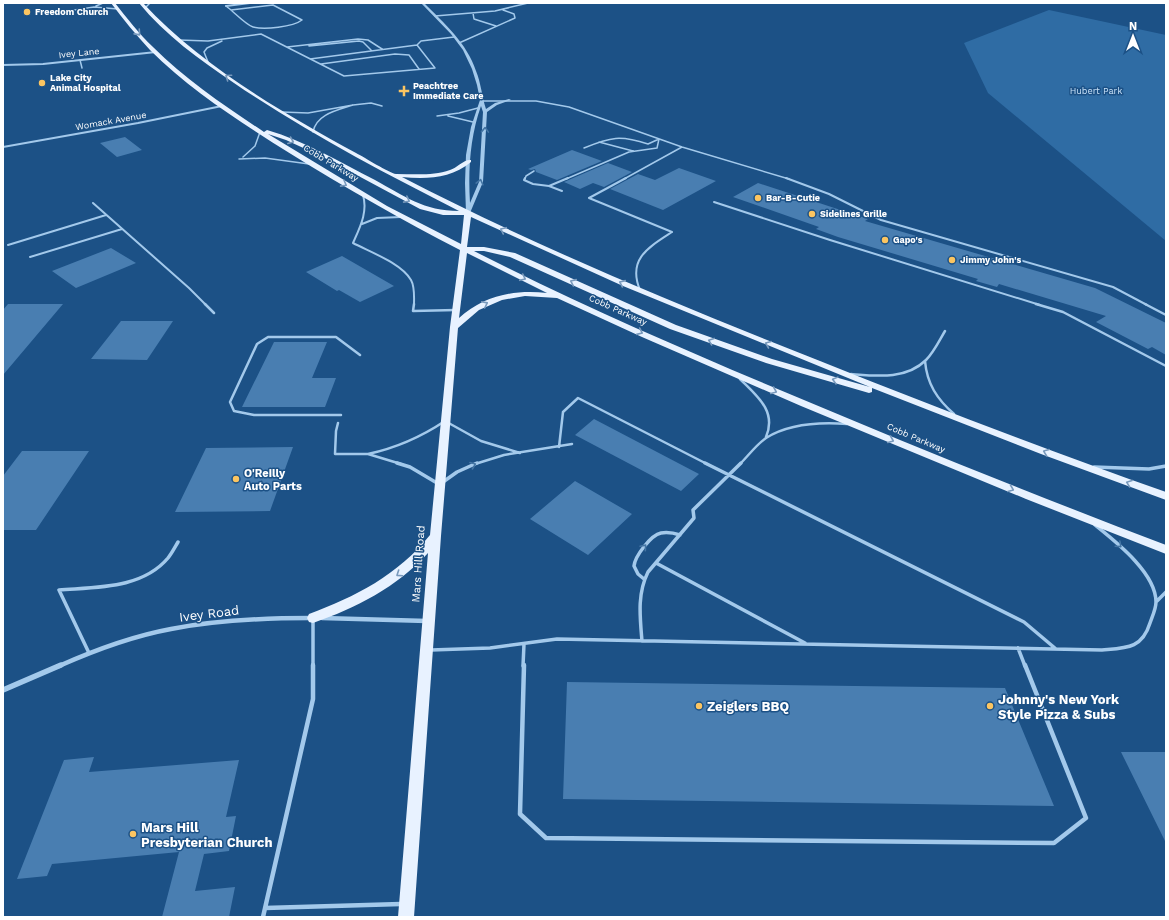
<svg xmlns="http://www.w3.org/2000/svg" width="1169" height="920" font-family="'Work Sans',sans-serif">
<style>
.green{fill:#2f6ca4}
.building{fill:#497eb1}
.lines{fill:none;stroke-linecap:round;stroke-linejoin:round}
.service-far4{stroke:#a3c9eb;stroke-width:1.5}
.service-far3{stroke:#a3c9eb;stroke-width:2}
.service-far2{stroke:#a3c9eb;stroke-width:2.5}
.service-far1{stroke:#a3c9eb;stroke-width:3.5}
.service{stroke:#a3c9eb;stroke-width:4.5}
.minor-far2{stroke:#a3c9eb;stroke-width:2}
.minor-far1{stroke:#a3c9eb;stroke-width:4.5}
.minor{stroke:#a3c9eb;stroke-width:5.5}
.tertiary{fill:#a3c9eb;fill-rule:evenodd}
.primary{fill:#e8f2ff;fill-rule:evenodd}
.oneway{stroke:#7899bc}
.oneway2{stroke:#4475a4}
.poi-dot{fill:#fcc561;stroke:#1c5186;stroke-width:1.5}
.labels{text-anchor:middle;stroke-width:3;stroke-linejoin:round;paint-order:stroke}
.far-poi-label{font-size:9px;font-weight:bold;fill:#fff;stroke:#1c5186;text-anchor:start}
.far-street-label{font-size:9px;fill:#fff;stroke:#1c5186}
.far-park-label{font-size:9px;fill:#c8e1f8;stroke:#1c5186}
.poi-label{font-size:11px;font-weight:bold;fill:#fff;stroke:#1c5186;text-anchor:start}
.street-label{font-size:11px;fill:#fff;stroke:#1c5186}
.near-street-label{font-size:13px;fill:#fff;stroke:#1c5186}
.near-poi-label{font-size:13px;font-weight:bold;fill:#fff;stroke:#1c5186;text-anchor:start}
</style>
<rect width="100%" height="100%" fill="#1c5186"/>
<!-- green -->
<path class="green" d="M1049,10L1166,35V241L988,93L964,43Z"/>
<!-- building -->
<path class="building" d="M125,137L142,150L117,157L100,143Z
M572,150L602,161L557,180L536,172L535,169L531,170L528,169Z
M608,163L632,172L604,187L593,183L580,189L564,182Z
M679,168L716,181L663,210L610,189L638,174L655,180Z
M758,183L868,219L865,221L1095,288L1166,323V355L1152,347L1148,349L1096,322L1106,316L999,284L997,287L976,281L978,279L838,237L816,229L819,227L733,197Z
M111,248L136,263L76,288L52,271Z
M342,256L394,286L360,302L339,290L337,291L306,272Z
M8,304H63L3,375V310Z
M121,321H173L147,360L91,359Z
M274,342H327L312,378H336L325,407H242Z
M594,419L699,474L681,491L575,435Z
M293,447L270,511L175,512L206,448Z
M22,451H89L36,530H3V476Z
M575,481L632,514L588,555L530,519Z
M567,682L1005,688L1054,806L563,799Z
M1121,752H1166V843Z
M94,757L89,772L239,760L226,817L236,816L229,851L204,854L195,891L235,887L229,917H162L179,852L52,864L47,876L17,879L64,760Z"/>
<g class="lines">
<!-- service-far4 -->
<path class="service-far4" d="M96,6L103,3
M226,6C233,11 246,25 253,27C264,30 293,27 302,20L273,5L231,10
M145,8L150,3
M68,11L94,7L118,9
M473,13L474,19L496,26
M435,16L495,11L528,3
M179,40L208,41L261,34L344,76L435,68L417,45
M459,43L515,18L514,14L503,10
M309,46L359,41L363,42L371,50
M287,47L358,39L368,40L382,49
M310,59L417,45L421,41L454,37
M80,60L82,68
M208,62L204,52L207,48L222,41
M321,64L395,54L409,55L419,69
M481,101H536L569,107L682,147L789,179
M353,105L371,103L382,106
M282,112L308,113L353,105C338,110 316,114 313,132
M437,116L459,113L478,108
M448,116L473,122
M599,142L633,151
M584,148C611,137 620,135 648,144L659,139
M243,157L255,146L260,132
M239,159L265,158L309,164
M525,179L526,176L534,171
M566,179L629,152L657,148L659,139
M624,179L682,147"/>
<!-- service-far3 -->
<path class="service-far3" d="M525,178L524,180L533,184L549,186
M626,178L589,198L672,232
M786,178L829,194L881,220L1113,287L1147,305
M562,191L549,186L568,178
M363,195C368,212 360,227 353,243C370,252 401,263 411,280C415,287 414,297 414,305
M714,202L830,240L1040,305
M93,203L189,288L206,305
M362,224L377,218L401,217
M8,245L106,215
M30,257L122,229
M640,290C627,259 649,247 672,232"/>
<!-- service-far2 -->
<path class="service-far2" d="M205,304L214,313
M414,304L413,311L456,310
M1036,304L1063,312L1166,366
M1145,304L1166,315
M925,361C927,384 937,399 954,414
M851,374C876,376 906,380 926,360C934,352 939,341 945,331
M740,379C757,396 777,411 766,437
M341,415H254L234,411L230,402L257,344L268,337H336L360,355
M338,423L336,431L335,454H368
M559,447L563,412L578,398L707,464
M401,464L368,454C396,448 421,437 445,421L481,441L520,453
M475,464L504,455L572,444
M740,464C748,456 756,445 766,438C790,423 820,422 847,424"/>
<!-- service-far1 -->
<path class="service-far1" d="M397,463L410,467L437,483
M705,463L1024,622L1056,649
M1094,467L1149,469L1166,466
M443,482L457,472L477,463
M656,563L805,643
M644,579L638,574L634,566C635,556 651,535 661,533C667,532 674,533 680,535
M1156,602L1166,592
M313,620V666
M642,641C640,617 637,594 648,572L694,518L693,510L741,463
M1018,648L1025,666
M431,650L490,648L557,639L1102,650C1126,648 1142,649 1150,623C1152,617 1156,609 1156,602C1156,573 1116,542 1095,525
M89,653L59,590C96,587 142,589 168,558C172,553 175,547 178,542
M523,666L524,644"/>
<!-- service -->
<path class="service" d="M524,665L520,814L546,838L1054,843L1086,818L1025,665
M265,908L401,904
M263,917L313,699V665"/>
<!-- minor-far2 -->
<path class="minor-far2" d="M226,6L250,3
M3,65L43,64L156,52
M3,147L138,123L222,106"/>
<!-- minor-far1 -->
<path class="minor-far1" d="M322,618L427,621
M59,666C95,650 133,636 171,629C217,620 264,618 311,618"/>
<!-- minor -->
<path class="minor" d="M3,690L61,665"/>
<!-- tertiary -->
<path class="tertiary" d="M421,3H424C444,23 467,43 476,71C481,83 482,97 486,109L495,103L509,99L511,100L497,105L487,112L483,182L470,213L468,214L466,213L465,183L466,155L471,127L480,100L477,85L472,69L463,50L451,34ZM481,106L483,112L479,182L470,203C468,170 470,137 481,106Z"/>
<!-- primary -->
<path class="primary" d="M111,3H115C127,18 139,34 153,47C186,80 225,106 264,132L267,130C305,141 340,162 375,180C404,196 424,211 459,211C382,172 306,132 234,83C200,60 165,35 139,3H143C200,65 283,113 356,153C364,157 389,173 396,174C414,174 433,176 450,170C457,168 464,159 471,160V162C451,179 426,179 402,177C537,247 678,305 820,361C935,407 1050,451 1166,492V500L1041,454L872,388V392L869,393L766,363L670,329L510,257L484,251H474C574,302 677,347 780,390C908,444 1037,496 1166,545V554L1026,499L801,406L642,337L557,298L525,296L502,300L479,310L458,328L441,536L414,917H398L428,553C397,587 356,608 313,623L309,622L307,618L309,614C355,597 398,575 430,535L450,327L460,250C402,220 346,188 291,154C242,123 191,91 150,50C136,35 123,19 111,3ZM268,134L286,140L325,158L420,209L443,215H464L461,244L387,206ZM471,217L623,286L870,387L772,359L676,325L515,253L484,247H467ZM467,253L547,293C515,289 483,296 459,318Z"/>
</g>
<!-- one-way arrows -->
<defs><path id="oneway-chevron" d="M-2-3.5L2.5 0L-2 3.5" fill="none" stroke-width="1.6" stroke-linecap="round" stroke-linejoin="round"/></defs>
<g class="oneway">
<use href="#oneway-chevron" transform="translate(138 33) rotate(48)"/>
<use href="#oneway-chevron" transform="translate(228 77) rotate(-145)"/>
<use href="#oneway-chevron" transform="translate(291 141) rotate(22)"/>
<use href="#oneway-chevron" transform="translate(344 184) rotate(29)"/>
<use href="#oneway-chevron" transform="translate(407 200) rotate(28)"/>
<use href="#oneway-chevron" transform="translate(503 230) rotate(-155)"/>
<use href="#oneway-chevron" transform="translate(523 278) rotate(25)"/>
<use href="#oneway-chevron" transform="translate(573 282) rotate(-156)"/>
<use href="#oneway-chevron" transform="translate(622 283) rotate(-156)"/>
<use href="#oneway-chevron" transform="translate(485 304) rotate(-26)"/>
<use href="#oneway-chevron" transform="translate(640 332) rotate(24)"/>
<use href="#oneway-chevron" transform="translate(711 341) rotate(-160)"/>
<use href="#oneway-chevron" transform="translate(768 344) rotate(-158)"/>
<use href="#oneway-chevron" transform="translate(835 380) rotate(-165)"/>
<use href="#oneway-chevron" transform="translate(774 391) rotate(23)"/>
<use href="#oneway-chevron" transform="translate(891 440) rotate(23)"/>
<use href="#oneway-chevron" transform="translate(1046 452) rotate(-159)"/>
<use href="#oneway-chevron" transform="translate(1129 483) rotate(-160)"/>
<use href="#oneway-chevron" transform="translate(1011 489) rotate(22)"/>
<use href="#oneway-chevron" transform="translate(399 574) rotate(146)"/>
</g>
<g class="oneway2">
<use href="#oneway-chevron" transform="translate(485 130) rotate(-88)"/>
<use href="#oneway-chevron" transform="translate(480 182) rotate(-76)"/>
<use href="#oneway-chevron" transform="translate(473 465) rotate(-21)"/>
<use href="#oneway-chevron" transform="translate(1119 545) rotate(42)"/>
<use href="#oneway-chevron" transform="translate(644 547) rotate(-49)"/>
</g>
<!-- markers -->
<g class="poi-dot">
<circle cx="27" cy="12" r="4"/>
<circle cx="42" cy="83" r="4"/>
<path d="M402 85h4v4h4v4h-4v4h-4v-4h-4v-4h4z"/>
<circle cx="758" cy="198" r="4"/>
<circle cx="812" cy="214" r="4"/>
<circle cx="885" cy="240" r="4"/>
<circle cx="952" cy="260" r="4"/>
<circle cx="236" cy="479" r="4"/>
<circle cx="699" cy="706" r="4"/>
<circle cx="990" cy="706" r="4"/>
<circle cx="133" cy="834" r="4"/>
</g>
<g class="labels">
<!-- far-poi labels -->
<g class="far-poi-label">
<text x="35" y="15">Freedom Church</text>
<text x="50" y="81">Lake City<tspan x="50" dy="10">Animal Hospital</tspan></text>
<text x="413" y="89">Peachtree<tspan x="413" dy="10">Immediate Care</tspan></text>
<text x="766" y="201">Bar-B-Cutie</text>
<text x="820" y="217">Sidelines Grille</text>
<text x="893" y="243">Gapo's</text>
<text x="960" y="263">Jimmy John's</text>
</g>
<!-- far-street labels -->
<g class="far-street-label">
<text transform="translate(79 53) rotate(-6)" y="3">Ivey Lane</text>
<text transform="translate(111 121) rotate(-10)" y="3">Womack Avenue</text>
<text transform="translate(331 163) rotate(31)" y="3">Cobb Parkway</text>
<text transform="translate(618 310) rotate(24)" y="3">Cobb Parkway</text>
<text transform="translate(916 438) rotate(23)" y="3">Cobb Parkway</text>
</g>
<!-- far-park labels -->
<g class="far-park-label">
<text x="1096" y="94">Hubert Park</text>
</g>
<!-- poi labels -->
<g class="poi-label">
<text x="244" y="477">O'Reilly<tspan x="244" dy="13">Auto Parts</tspan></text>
</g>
<!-- street labels -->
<g class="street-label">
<text transform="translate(418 564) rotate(-86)" y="4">Mars Hill Road</text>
</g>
<!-- near-street labels -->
<g class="near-street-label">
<text transform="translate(209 613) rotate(-7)" y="5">Ivey Road</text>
</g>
<!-- near-poi labels -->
<g class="near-poi-label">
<text x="998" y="704">Johnny's New York<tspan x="998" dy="15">Style Pizza &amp; Subs</tspan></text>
<text x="707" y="711">Zeiglers BBQ</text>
<text x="141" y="832">Mars Hill<tspan x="141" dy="15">Presbyterian Church</tspan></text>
</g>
</g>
<!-- border -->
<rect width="1169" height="920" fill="none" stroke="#ffffff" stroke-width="8"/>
<!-- north arrow -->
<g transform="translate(1133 36)" stroke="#1c5186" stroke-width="3" paint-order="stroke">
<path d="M0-3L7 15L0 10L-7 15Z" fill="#ffffff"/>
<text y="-6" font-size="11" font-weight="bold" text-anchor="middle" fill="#ffffff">N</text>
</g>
</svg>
